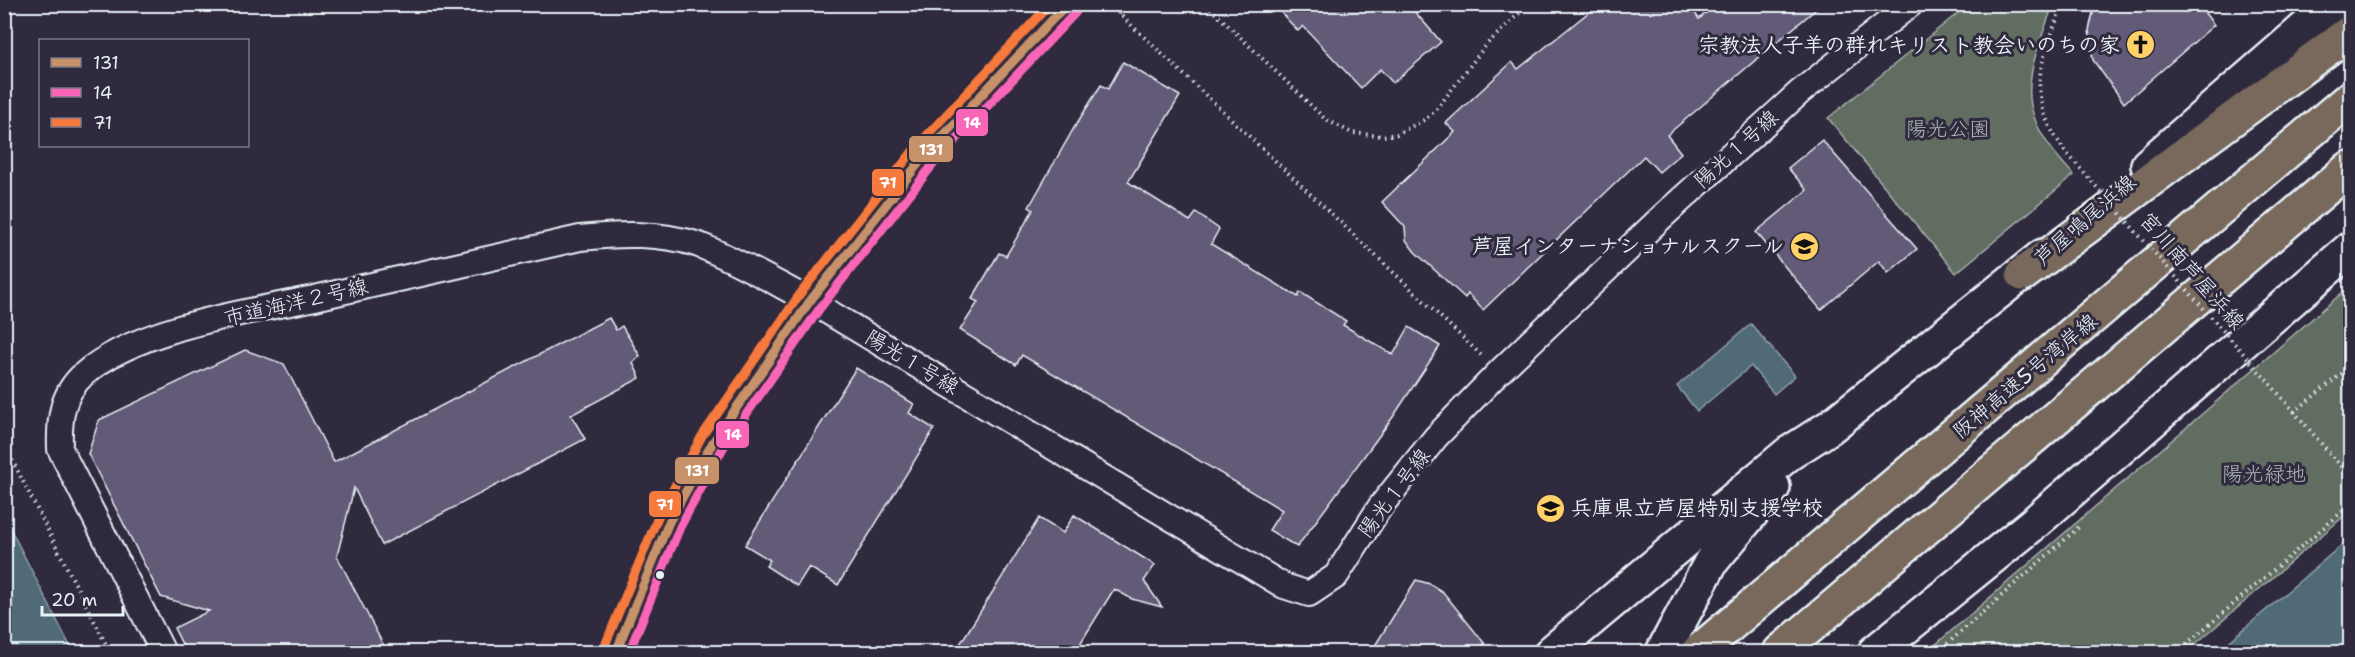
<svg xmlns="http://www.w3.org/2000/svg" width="2355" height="657" font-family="'Shantell Sans','Klee One',sans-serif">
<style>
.green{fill:#616d61;stroke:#a4afac;stroke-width:1.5}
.water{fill:#516a78;stroke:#8da0ab;stroke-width:1.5}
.building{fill:#625a77;stroke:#e8f1f8;stroke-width:1.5}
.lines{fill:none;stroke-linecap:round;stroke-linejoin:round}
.minor-casing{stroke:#e8f1f8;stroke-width:28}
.tertiary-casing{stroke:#e8f1f8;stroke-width:34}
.secondary-casing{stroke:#e8f1f8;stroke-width:38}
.motorway-casing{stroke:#e8f1f8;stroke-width:38}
.path{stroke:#e8f1f8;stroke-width:4;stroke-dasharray:1.5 4.5;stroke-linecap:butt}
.minor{stroke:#2f2a3d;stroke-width:24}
.tertiary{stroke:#2f2a3d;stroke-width:30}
.secondary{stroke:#2f2a3d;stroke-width:33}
.motorway{stroke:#78695c;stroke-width:33}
.path-bridge{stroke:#e8f1f8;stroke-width:4;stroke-dasharray:1.5 4.5;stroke-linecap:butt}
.bus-1-casing{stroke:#2f2a3d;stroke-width:14}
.bus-2-casing{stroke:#2f2a3d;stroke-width:14}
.bus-3-casing{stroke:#2f2a3d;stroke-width:14}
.bus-1{stroke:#c7916a;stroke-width:9}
.bus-2{stroke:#fa66b7;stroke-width:9}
.bus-3{stroke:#f6793e;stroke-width:9}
.bus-dot{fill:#e8f1f8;stroke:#2f2a3d;stroke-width:2}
.labels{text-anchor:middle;stroke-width:6;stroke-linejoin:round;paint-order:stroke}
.poi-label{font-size:21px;font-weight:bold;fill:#e8f1f8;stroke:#2f2a3d;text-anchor:end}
.park-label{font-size:21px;fill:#abb6b4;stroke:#2f2a3d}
.street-label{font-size:21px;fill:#e8f1f8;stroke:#2f2a3d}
.line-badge{stroke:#2f2a3d;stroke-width:2}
.badge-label{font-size:16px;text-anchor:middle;font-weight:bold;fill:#fff}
</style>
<rect width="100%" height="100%" fill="#2f2a3d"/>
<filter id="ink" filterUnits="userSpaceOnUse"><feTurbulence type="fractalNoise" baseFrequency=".0167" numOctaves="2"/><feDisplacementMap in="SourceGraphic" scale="12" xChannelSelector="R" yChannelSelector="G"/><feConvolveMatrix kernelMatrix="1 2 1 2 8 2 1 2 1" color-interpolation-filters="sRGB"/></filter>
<g filter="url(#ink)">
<!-- green -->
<path class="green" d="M1968,5H2053C2025,82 2012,110 2074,175L1956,273L1828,118Z
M2350,286V511L2186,652H1927Z"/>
<!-- water -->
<path class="water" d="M1751,324L1795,376L1774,394L1751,366L1697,411L1677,386Z
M5,518L73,652H5Z
M2350,538V652H2217Z"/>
<!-- building -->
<path class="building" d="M1273,4H1408L1441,42L1393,83L1380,69L1361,88L1303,26L1298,31Z
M1599,4H1689L1699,19L1716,4H1822L1667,135L1681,153L1659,172L1644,156L1483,310L1468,294L1465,298L1415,252L1406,240L1405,227L1382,202L1455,132L1446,123L1512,62L1518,69Z
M2095,4H2198L2214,25L2124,103L2093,60L2089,30Z
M1123,62L1180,96L1128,182L1190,221L1196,213L1219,229L1211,244L1298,297L1300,292L1346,321L1343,325L1393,355L1409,327L1440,346L1393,417L1297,547L1269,530L1282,510L1022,355L1016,365L960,330L978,302L972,299L999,253L1006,256L1033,210L1029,207L1074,128L1101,85L1108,89Z
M1822,140L1917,249L1888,273L1879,261L1821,310L1756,232L1807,190L1788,168Z
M609,318L616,330L622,326L640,356L633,363L640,378L571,415L585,439L382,545L354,488L337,556L387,652H186L174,628L209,611L161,597L88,454L99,420L245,350L284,364L334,462Z
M856,368L914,404L909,413L934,429L838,585L809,567L797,586L766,566L770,560L745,545Z
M1074,515L1155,565L1144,581L1162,607L1132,599L1114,589L1075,652H955L1039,518L1063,533Z
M1416,580L1430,584L1443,592L1485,644L1471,652H1371Z"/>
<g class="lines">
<defs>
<path id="minor" d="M163,652L60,449C59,421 61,394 84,374C137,327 250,312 319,297C406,277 493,258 580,238C619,234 661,232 699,245C737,260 774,282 810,301L1284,586L1309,594L1336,576L1380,507L1436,437L1499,372L1663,216L1800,92L1911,4"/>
<path id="tertiary" d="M616,652L669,522L713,442L810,301L926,154L1067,4"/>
<path id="secondary" d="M2148,165L2333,4
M1552,652L1788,454L1830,427L2043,256
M1663,652L1711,562L1773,487
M1875,652L2033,524L2350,249"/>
<path id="motorway" d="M2023,274L2350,32
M1698,652L2350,98
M1780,652L2350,168"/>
</defs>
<!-- minor casing -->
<use href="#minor" class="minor-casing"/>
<!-- tertiary casing -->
<use href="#tertiary" class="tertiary-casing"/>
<!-- secondary casing -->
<use href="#secondary" class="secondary-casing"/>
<!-- motorway casing -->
<use href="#motorway" class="motorway-casing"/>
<!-- path -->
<path class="path" d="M1109,4L1481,355
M1206,4L1325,119L1352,133L1382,136L1397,134L1424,120L1436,110L1486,45L1529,4
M2062,4C2041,66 2023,91 2064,150
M1120,15L1130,4
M2278,393L2350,477
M2294,412L2350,367
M4,444L110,652
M1938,652L2079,527
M2177,652L2350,505"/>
<!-- minor -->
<use href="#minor" class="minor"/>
<!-- tertiary -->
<use href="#tertiary" class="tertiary"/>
<!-- secondary -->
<use href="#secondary" class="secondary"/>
<!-- motorway -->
<use href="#motorway" class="motorway"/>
<!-- path-bridge -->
<path class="path-bridge" d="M2064,150L2278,393"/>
<defs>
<path id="bus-1" d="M616,652L669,522L713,442L810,301L926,154L1067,4"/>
<path id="bus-2" d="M629,652L680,527L723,448L820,308L935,162L1076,12"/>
<path id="bus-3" d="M606,643L658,517L702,436L800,294L917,146L1050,4"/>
</defs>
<!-- bus-1 casing -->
<use href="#bus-1" class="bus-1-casing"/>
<!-- bus-2 casing -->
<use href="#bus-2" class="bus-2-casing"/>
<!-- bus-3 casing -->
<use href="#bus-3" class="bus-3-casing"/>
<!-- bus-1 -->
<use href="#bus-1" class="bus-1"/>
<!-- bus-2 -->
<use href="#bus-2" class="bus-2"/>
<!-- bus-3 -->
<use href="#bus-3" class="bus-3"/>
</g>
</g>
<!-- icons -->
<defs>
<symbol id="church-disc" viewBox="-11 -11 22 22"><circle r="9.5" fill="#ffd166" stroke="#2f2a3d"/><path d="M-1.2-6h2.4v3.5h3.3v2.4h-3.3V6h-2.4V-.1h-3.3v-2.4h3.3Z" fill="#111"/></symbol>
<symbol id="school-disc" viewBox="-11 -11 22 22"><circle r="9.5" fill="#ffd166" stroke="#2f2a3d"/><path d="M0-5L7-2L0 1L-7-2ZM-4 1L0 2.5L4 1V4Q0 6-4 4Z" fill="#111"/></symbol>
</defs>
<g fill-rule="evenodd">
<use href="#church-disc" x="2124" y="28" width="33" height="33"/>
<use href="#school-disc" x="1788" y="230" width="33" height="33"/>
<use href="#school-disc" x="1534" y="492" width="33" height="33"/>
</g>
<!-- markers -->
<circle class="bus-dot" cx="660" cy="575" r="5"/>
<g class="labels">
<!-- poi labels -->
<g class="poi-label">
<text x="2120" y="52">宗教法人子羊の群れキリスト教会いのちの家</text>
<text x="1784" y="253">芦屋インターナショナルスクール</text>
<text x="1571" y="515" text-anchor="start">兵庫県立芦屋特別支援学校</text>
</g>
<!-- park labels -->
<g class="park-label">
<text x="1948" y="136">陽光公園</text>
<text x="2264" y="481">陽光緑地</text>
</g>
<!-- street labels -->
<g class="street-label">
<text transform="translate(1736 149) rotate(-42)" y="7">陽光１号線</text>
<text transform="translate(2085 220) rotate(-41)" y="7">芦屋鳴尾浜線</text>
<text transform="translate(2192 271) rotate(49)" y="7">宮川南芦屋浜線</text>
<text transform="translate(296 302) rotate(-13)" y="7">市道海洋２号線</text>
<text transform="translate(912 362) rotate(31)" y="7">陽光１号線</text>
<text transform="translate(2025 376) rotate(-40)" y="7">阪神高速5号湾岸線</text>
<text transform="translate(1394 493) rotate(-53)" y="7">陽光１号線</text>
</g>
</g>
<g class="line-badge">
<rect x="955" y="108" width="34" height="29" rx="6" fill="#fa66b7"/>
<rect x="908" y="135" width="46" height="28" rx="6" fill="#c7916a"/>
<rect x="871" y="168" width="34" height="29" rx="6" fill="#f6793e"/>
<rect x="715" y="420" width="35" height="29" rx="6" fill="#fa66b7"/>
<rect x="674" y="456" width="46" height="29" rx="6" fill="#c7916a"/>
<rect x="648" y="490" width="34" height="28" rx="6" fill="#f6793e"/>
</g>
<g class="badge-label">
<text x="972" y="128">14</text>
<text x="931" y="155">131</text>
<text x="888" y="188">71</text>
<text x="733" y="440">14</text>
<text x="697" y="476">131</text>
<text x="665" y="510">71</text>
</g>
<!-- margin -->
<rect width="2355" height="657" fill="none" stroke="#2f2a3d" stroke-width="24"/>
<rect x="12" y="12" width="2331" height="633" fill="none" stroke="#e8f1f8" stroke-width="2" filter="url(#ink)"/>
<!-- legend -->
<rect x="39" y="39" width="210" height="108" fill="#2f2a3d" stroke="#797a88" stroke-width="1.5"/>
<rect x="51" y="58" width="30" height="9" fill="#c7916a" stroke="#797a88" stroke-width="1.5"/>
<text x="93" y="69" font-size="18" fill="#e8f1f8">131</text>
<rect x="51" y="88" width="30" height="9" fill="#fa66b7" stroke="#797a88" stroke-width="1.5"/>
<text x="93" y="99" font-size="18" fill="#e8f1f8">14</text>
<rect x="51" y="118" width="30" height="9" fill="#f6793e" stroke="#797a88" stroke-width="1.5"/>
<text x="93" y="129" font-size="18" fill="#e8f1f8">71</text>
<!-- scale -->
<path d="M42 606v9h81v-9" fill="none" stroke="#e8f1f8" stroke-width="3"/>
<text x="51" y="606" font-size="18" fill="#e8f1f8" stroke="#2f2a3d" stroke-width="4.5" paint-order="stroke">20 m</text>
</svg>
